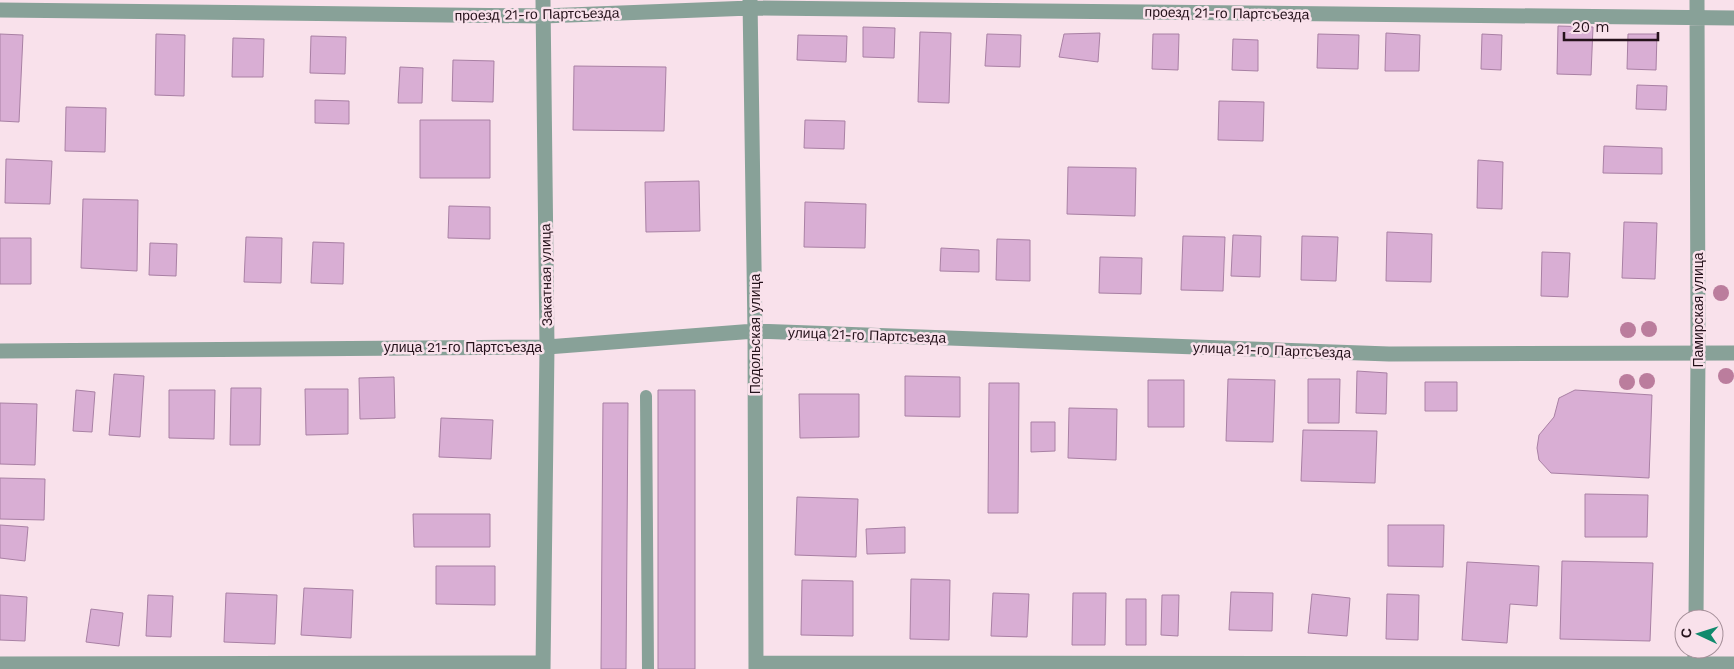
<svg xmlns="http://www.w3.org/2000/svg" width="1734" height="669" font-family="'Work Sans',sans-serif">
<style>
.building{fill:#d9aed4;stroke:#a980a4}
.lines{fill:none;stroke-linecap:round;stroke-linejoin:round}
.lane{stroke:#88a198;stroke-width:12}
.street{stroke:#88a198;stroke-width:15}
.tree{fill:#bb7d9d}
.labels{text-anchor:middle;stroke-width:5;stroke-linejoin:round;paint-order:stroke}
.street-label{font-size:14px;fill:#25121b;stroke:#f9e1eb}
</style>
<rect width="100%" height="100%" fill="#f9e1eb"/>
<!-- building -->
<path class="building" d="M1558,26L1593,27L1591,75L1557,74Z
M863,27L895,28L894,58L863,57Z
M920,32L951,33L949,103L918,102Z
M1100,33L1098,62L1059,57L1064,34Z
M1386,33L1420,35L1419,71H1385Z
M0,34L23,35L19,122L0,121Z
M156,34L185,35L184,96L155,95Z
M987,34L1021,35L1020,67L985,66Z
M1153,34H1179L1178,70L1152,69Z
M1318,34L1359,35L1358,69L1317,68Z
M1482,34L1502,35L1501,70L1481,69Z
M1628,34H1657L1656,70L1627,69Z
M798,35L847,36L846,62L797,60Z
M311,36L346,37L345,74L310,73Z
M233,38L264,39L263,77H232Z
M1233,39L1258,40V71L1232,70Z
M453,60L494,61L493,102L452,101Z
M574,66L666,67L664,131L573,130Z
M400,67L423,68L422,103H398Z
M1637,85L1667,86L1666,110L1636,109Z
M315,100L349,101V124L315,123Z
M1219,101L1264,102L1263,141L1218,140Z
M66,107L106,108L105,152L65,151Z
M420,120H490V178H420Z
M805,120L845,121L844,149L804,148Z
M1604,146L1662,148V174L1603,173Z
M6,159L52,161L50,204L5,203Z
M1478,160L1503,162L1502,209L1477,208Z
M1068,167L1136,168L1135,216L1067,214Z
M699,181L700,231L646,232L645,182Z
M83,199L138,200L137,271L81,268Z
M805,202L866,204L865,248L804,247Z
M449,206L490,207V239L448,238Z
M1624,222L1657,223L1655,279L1622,278Z
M1387,232L1432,234L1431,282L1386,281Z
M1233,235L1261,236L1260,277L1231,276Z
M1183,236L1225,237L1223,291L1181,290Z
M1302,236L1338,237L1336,281L1301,280Z
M246,237L282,238L281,283L244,282Z
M0,238H31V284H0Z
M997,239L1030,240V281L996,280Z
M313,242L344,243L343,284L311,283Z
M150,243L177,244L176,276L149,275Z
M941,248L979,250V272L940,271Z
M1542,252L1570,253L1568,297L1541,296Z
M1100,257L1142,258L1141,294L1099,293Z
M1357,371L1387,373L1386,414L1356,413Z
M114,374L144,376L140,437L109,435Z
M905,376L960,377V417L905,416Z
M394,377L395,418L360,419L359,378Z
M1228,379L1275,380L1273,442L1226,441Z
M1308,379H1340L1339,423H1308Z
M1148,380H1184V427H1148Z
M1425,382H1457V411H1425Z
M989,383H1019L1018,513H988Z
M231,388H261L260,445H230Z
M305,389H348V434L306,435Z
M76,390L95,392L92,432L73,431Z
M169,390H215L214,439L169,438Z
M658,390H695V669H658Z
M1575,390L1652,395L1649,478L1551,473L1539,460L1537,448L1539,435L1554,417L1559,398Z
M799,394H859V437L800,438Z
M0,403L37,404L35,465L0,464Z
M603,403H628L626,669H601Z
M1069,408L1117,409L1116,460L1068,458Z
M441,418L493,420L491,459L439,457Z
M1031,422H1055V451L1031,452Z
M1303,430L1377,431L1375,483L1301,481Z
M0,478L45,479L44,520L0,519Z
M1585,494L1648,495L1647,537H1585Z
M797,497L858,499L856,557L795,555Z
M413,514H490V547H414Z
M0,525L28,527L25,561L0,558Z
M1388,525H1444L1443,567L1388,566Z
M905,527V553L867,554L866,529Z
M1562,561L1653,563L1650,641L1560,639Z
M1467,562L1539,566L1537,606L1510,604L1507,643L1462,640Z
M436,566H495V605L436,604Z
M911,579L950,580L949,640L910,639Z
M802,580L853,581V636L801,635Z
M304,588L353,590L351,638L301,635Z
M1231,592L1273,593L1272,631L1229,630Z
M226,593L277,595L275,644L224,642Z
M993,593L1029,594L1027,637L991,636Z
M1073,593H1106L1105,645H1072Z
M1312,594L1350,598L1347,636L1308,633Z
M1387,594L1419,595L1418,640L1386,639Z
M0,595L27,597L25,641L0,640Z
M148,595L173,596L171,637L146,636Z
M1162,595H1179L1178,636L1161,635Z
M1126,599H1146V645H1126Z
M91,609L123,613L119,646L86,642Z"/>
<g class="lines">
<!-- lane -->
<path class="lane" d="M646,396L648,669"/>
<!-- street -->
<path class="street" d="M543,0L547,347L543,669
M750,0L755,331L756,669
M0,10L543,16L751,8L1734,18
M0,351L547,347L755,331L1389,354L1734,353
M1696,619L1698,354L1697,0
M756,663L1734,664
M0,664L543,663
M1695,669V649"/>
</g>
<!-- trees -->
<g class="tree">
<circle cx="1721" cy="293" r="8"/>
<circle cx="1649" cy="329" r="8"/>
<circle cx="1628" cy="330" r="8"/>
<circle cx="1726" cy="376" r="8"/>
<circle cx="1647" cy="381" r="8"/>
<circle cx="1627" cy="382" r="8"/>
</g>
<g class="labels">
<!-- street labels -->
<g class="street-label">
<text transform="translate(1227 13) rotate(1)" y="5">проезд 21-го Партсъезда</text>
<text transform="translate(537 14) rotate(-1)" y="5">проезд 21-го Партсъезда</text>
<text transform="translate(546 275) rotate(-91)" y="5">Закатная улица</text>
<text transform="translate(1698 310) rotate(-90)" y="5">Памирская улица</text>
<text transform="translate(755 334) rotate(-90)" y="5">Подольская улица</text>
<text transform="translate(867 335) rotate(2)" y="5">улица 21-го Партсъезда</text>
<text x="463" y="352">улица 21-го Партсъезда</text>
<text transform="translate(1272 350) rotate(2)" y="5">улица 21-го Партсъезда</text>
</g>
</g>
<!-- north arrow -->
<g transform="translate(1699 634) rotate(274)"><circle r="24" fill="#f9e1eb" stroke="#a48e98"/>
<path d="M0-4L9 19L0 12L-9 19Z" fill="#108a6d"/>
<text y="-8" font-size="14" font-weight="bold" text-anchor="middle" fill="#25121b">С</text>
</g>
<!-- scale -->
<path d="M1564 32v8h94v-8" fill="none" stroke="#25121b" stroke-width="2.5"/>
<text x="1572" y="32" font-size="15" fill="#25121b" stroke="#f9e1eb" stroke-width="4" paint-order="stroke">20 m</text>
</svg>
